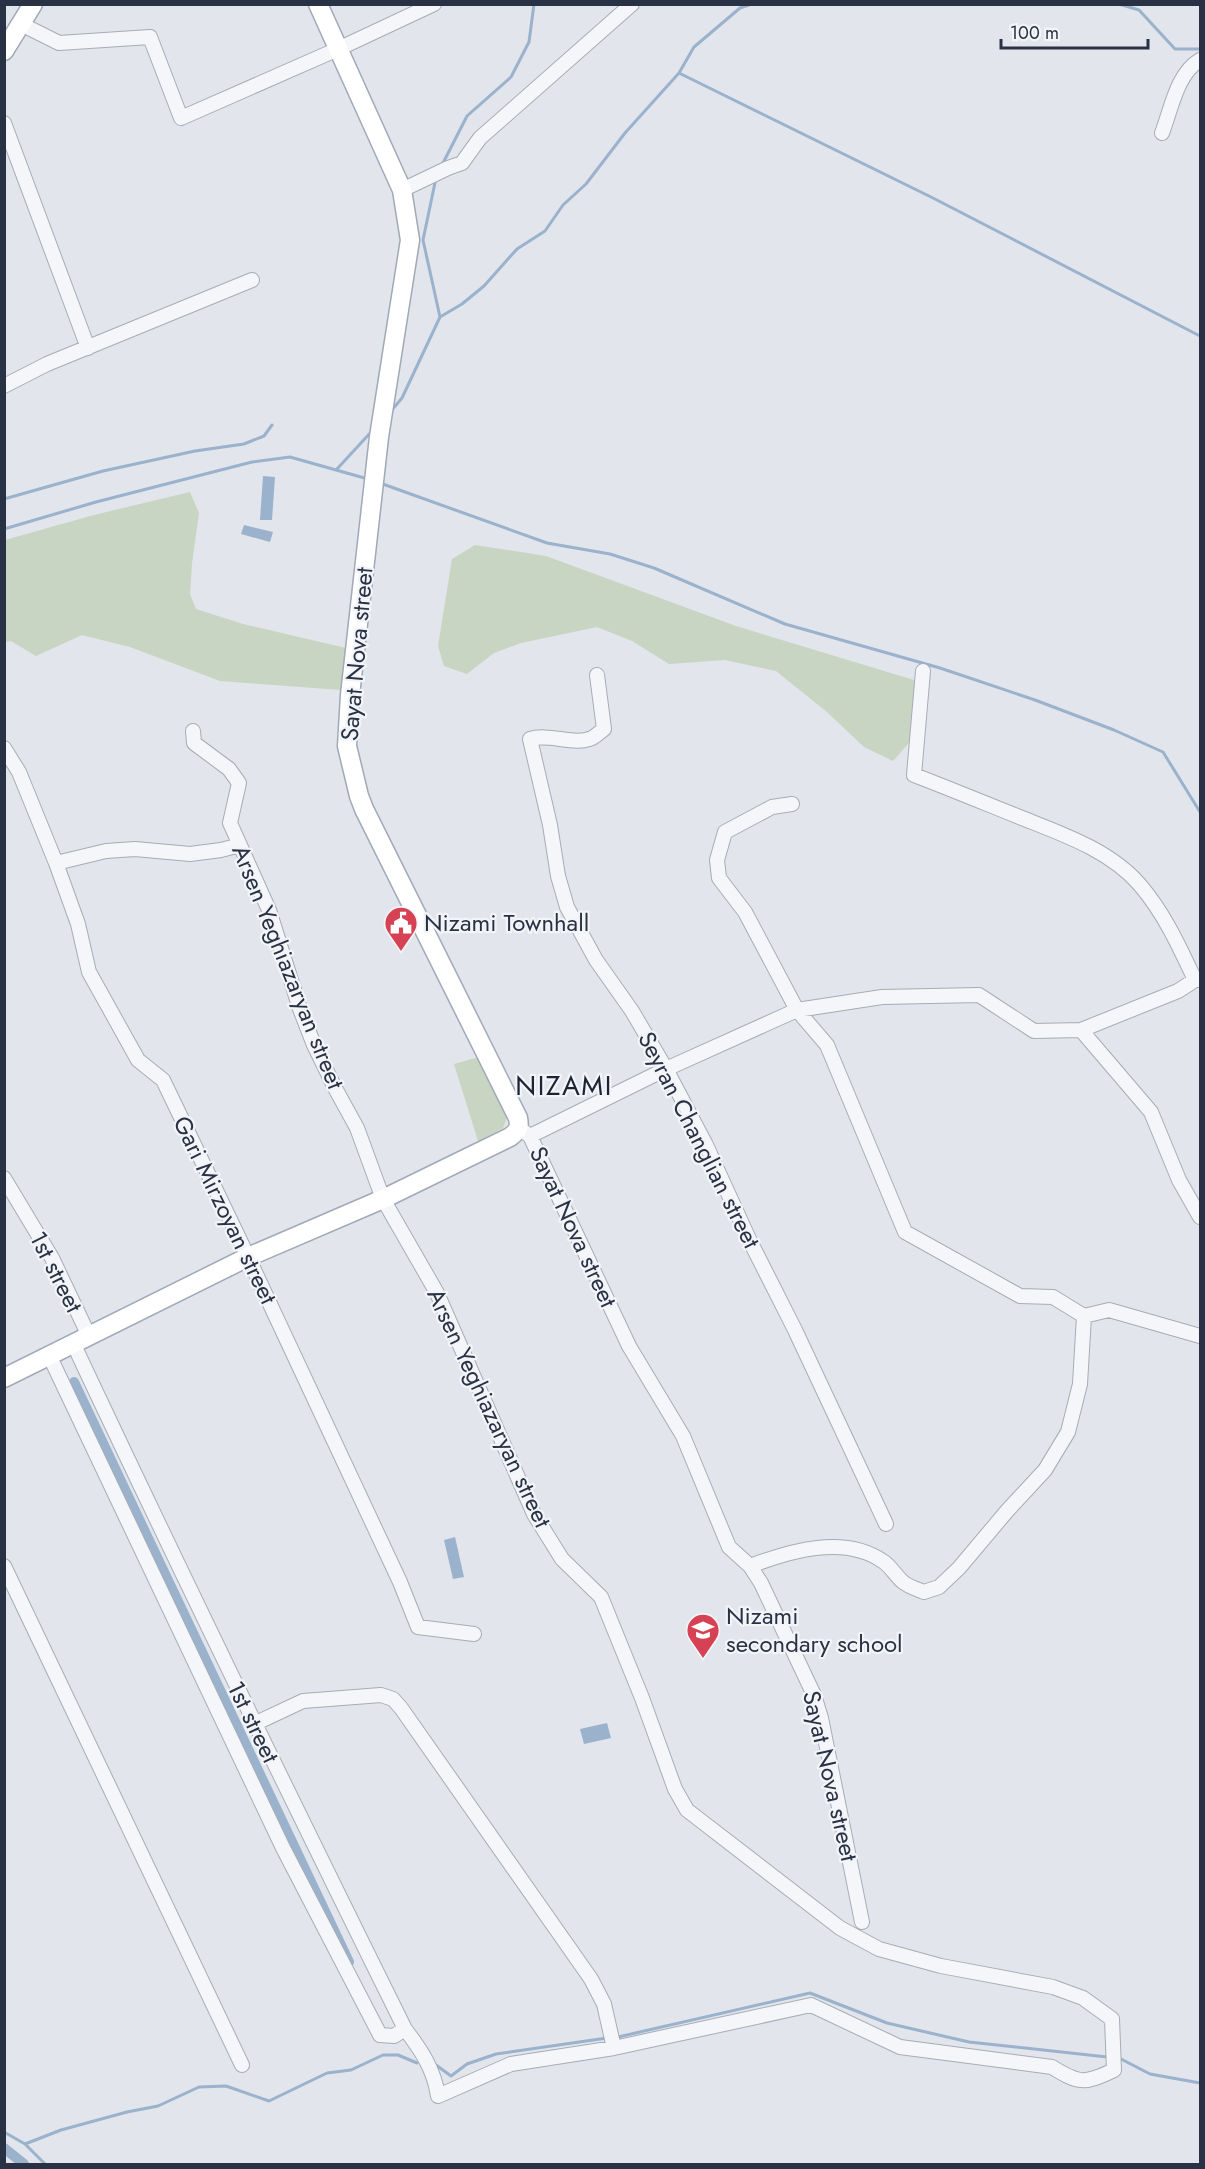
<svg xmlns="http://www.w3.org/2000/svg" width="1205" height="2169" font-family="Jost,sans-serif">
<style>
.green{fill:#c7d5c2}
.water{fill:#9bb2cd}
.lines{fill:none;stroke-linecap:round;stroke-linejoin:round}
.stream{stroke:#9bb2cd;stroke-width:3}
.canal{stroke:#9bb2cd;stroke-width:10}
.minor-casing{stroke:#a7acb6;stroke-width:16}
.major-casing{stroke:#a0a9b7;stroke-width:21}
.minor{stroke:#f5f6f9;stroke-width:14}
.major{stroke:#fff;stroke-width:18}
.labels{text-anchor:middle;stroke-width:4.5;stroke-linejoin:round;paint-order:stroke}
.street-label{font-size:24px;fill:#293244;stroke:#f2f4f8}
.poi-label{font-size:24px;fill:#293244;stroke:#f2f4f8;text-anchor:start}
.quarter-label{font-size:27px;letter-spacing:1.5px;fill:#1b2335;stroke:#f2f4f8}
</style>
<rect width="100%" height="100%" fill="#e2e5eb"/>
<!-- green -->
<path class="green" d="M190,492L199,513L192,563L190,594L196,609L243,624L346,648L341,690L220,681L130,647L82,635L36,656L11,641L5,642V540L94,515Z
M475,545L546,556L736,626L914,680V737L893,761L864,747L827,712L776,671L725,660L669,664L632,641L597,627L521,643L494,653L467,674L444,666L438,646L452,559Z
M479,1057L506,1111L507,1118L503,1128L478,1141L454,1064Z"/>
<!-- water -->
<path class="water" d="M263,476L275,477L272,520H260Z
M244,525L273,532L270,542L241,534Z
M455,1537L464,1577L453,1579L444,1540Z
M607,1723L611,1738L584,1744L580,1729Z"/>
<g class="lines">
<!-- stream -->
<path class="stream" d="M1119,4L1139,10L1175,49H1200
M679,73L933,198L1200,336
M441,167L467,116L511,77L529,42L534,4
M440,317L462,304L484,286L517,249L545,231L563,205L586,184L625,133L679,73L694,47L740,8L752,4
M391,411L402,398L440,317L423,240L436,178
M337,469L372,431
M380,483L547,543L610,554L654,568L785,624L940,668L1035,700L1114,730L1163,752L1200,812
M4,499L103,471L195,451L244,444L264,436L272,425
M4,529L96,502L252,462L290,457L368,479
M618,2037L810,1993L887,2023L969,2042L1107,2057
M1121,2059L1150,2074L1200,2083
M436,2065L451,2076L467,2064L496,2054L607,2038
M4,2132L25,2144L45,2164
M25,2144L61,2130L127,2112L158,2106L199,2087L226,2086L269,2101L327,2073L351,2070L383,2055H398L417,2063"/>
<!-- canal -->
<path class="canal" d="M74,1382L349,1962
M4,2148L24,2164"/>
<defs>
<path id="minor" d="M21,24L59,43L150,37L181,118L338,49L434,4
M4,123L88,348
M1162,133C1171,110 1177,73 1200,60
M402,190L448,168L462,163L480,138L632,4
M4,386L47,364L252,280
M923,671L914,775C948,788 982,802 1017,816C1059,833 1109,849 1140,885C1164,913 1179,946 1195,980
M597,675L604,729C600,732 596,736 592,738C575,746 549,733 530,739L550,825L558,876L567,907L596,960L632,1011L666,1069L706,1145L749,1239L795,1330L886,1524
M4,748L19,772L56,863L78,924L89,972L138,1060L163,1080L248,1257L400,1582L418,1627L474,1634
M792,804L772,807L725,832L717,860L719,878L745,912L797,1010L827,1045L905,1232L1020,1296L1053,1297L1084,1316
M56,863L106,851L135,849L190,854L221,850L240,845
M1081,1030L1151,1112L1179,1180L1200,1217
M518,1131H523L530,1136L629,1346L683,1436L729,1547L750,1566L761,1583L814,1695L821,1718L862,1922
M530,1136L666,1069L797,1010L882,997L979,995L1034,1031L1081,1030L1178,991L1195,980H1200
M4,1178L52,1258L89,1336
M1084,1316L1109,1310L1200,1336
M73,1343C181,1573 292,1801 405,2029C421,2050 434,2069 438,2096L511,2064L614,2048L811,2005L900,2047L1052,2067C1079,2084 1085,2084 1114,2070L1112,2019L1083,1998L1053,1987L941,1966L879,1949L840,1928L687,1810L675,1789L642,1698L601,1597L562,1559L534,1514L437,1293L383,1199L357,1128L335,1088L314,1045L300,1009L269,910L230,823L239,783L229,769L194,743L193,731
M49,1355L283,1848L380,2035L394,2036L405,2029
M4,1566L242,2065
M750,1566C790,1551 845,1534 884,1562C891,1567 896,1576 903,1582C909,1587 917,1589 924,1592L939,1587L959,1568L1007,1511L1045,1470L1068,1432L1080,1384L1084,1316
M254,1724L303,1701L381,1695L393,1699L401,1708L591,1979L604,2004L614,2048"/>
<path id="major" d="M4,51L33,4
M4,1378L248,1257L383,1199L510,1137C518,1131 520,1128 518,1118L364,809L359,796L347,746L350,695L379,437L410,240L402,190L318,4"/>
</defs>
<!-- minor casing -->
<use href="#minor" class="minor-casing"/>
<!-- major casing -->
<use href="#major" class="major-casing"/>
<!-- minor -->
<use href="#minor" class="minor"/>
<!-- major -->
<use href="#major" class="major"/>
</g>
<!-- icons -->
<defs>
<symbol id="civic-pin" viewBox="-11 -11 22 30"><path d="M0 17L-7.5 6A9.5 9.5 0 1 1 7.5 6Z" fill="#d64154" stroke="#f2f4f8"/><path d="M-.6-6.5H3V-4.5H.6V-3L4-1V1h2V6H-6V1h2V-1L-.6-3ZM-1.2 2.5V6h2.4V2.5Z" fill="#fff"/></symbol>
<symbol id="school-pin" viewBox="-11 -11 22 30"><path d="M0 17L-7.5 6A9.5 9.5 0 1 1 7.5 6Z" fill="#d64154" stroke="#f2f4f8"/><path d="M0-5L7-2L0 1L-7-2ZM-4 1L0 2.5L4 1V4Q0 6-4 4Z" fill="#fff"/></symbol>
</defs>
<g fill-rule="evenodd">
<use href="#civic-pin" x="382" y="904" width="38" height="52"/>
<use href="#school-pin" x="684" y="1611" width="38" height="52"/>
</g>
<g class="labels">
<!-- street labels -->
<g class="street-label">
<text transform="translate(357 654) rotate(-85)" y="8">Sayat Nova street</text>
<text transform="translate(288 967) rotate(68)" y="8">Arsen Yeghiazaryan street</text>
<text transform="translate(699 1140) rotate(63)" y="8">Seyran Changlian street</text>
<text transform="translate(225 1210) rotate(64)" y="8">Gari Mirzoyan street</text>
<text transform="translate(573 1227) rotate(65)" y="8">Sayat Nova street</text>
<text transform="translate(56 1272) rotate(63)" y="8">1st street</text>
<text transform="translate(489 1408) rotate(65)" y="8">Arsen Yeghiazaryan street</text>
<text transform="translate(253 1722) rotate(64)" y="8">1st street</text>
<text transform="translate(830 1776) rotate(77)" y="8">Sayat Nova street</text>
</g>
<!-- poi labels -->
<g class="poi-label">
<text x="424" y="931">Nizami Townhall</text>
<text x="726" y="1624">Nizami<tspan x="726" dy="28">secondary school</tspan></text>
</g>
<!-- quarter labels -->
<g class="quarter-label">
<text x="564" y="1095">NIZAMI</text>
</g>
</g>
<!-- border -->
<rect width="1205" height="2169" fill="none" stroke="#293244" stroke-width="12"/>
<!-- scale -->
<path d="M1001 39v9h147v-9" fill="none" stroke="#293244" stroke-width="3"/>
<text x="1010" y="39" font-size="18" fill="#293244" stroke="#f2f4f8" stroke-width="4.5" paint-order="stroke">100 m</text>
</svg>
